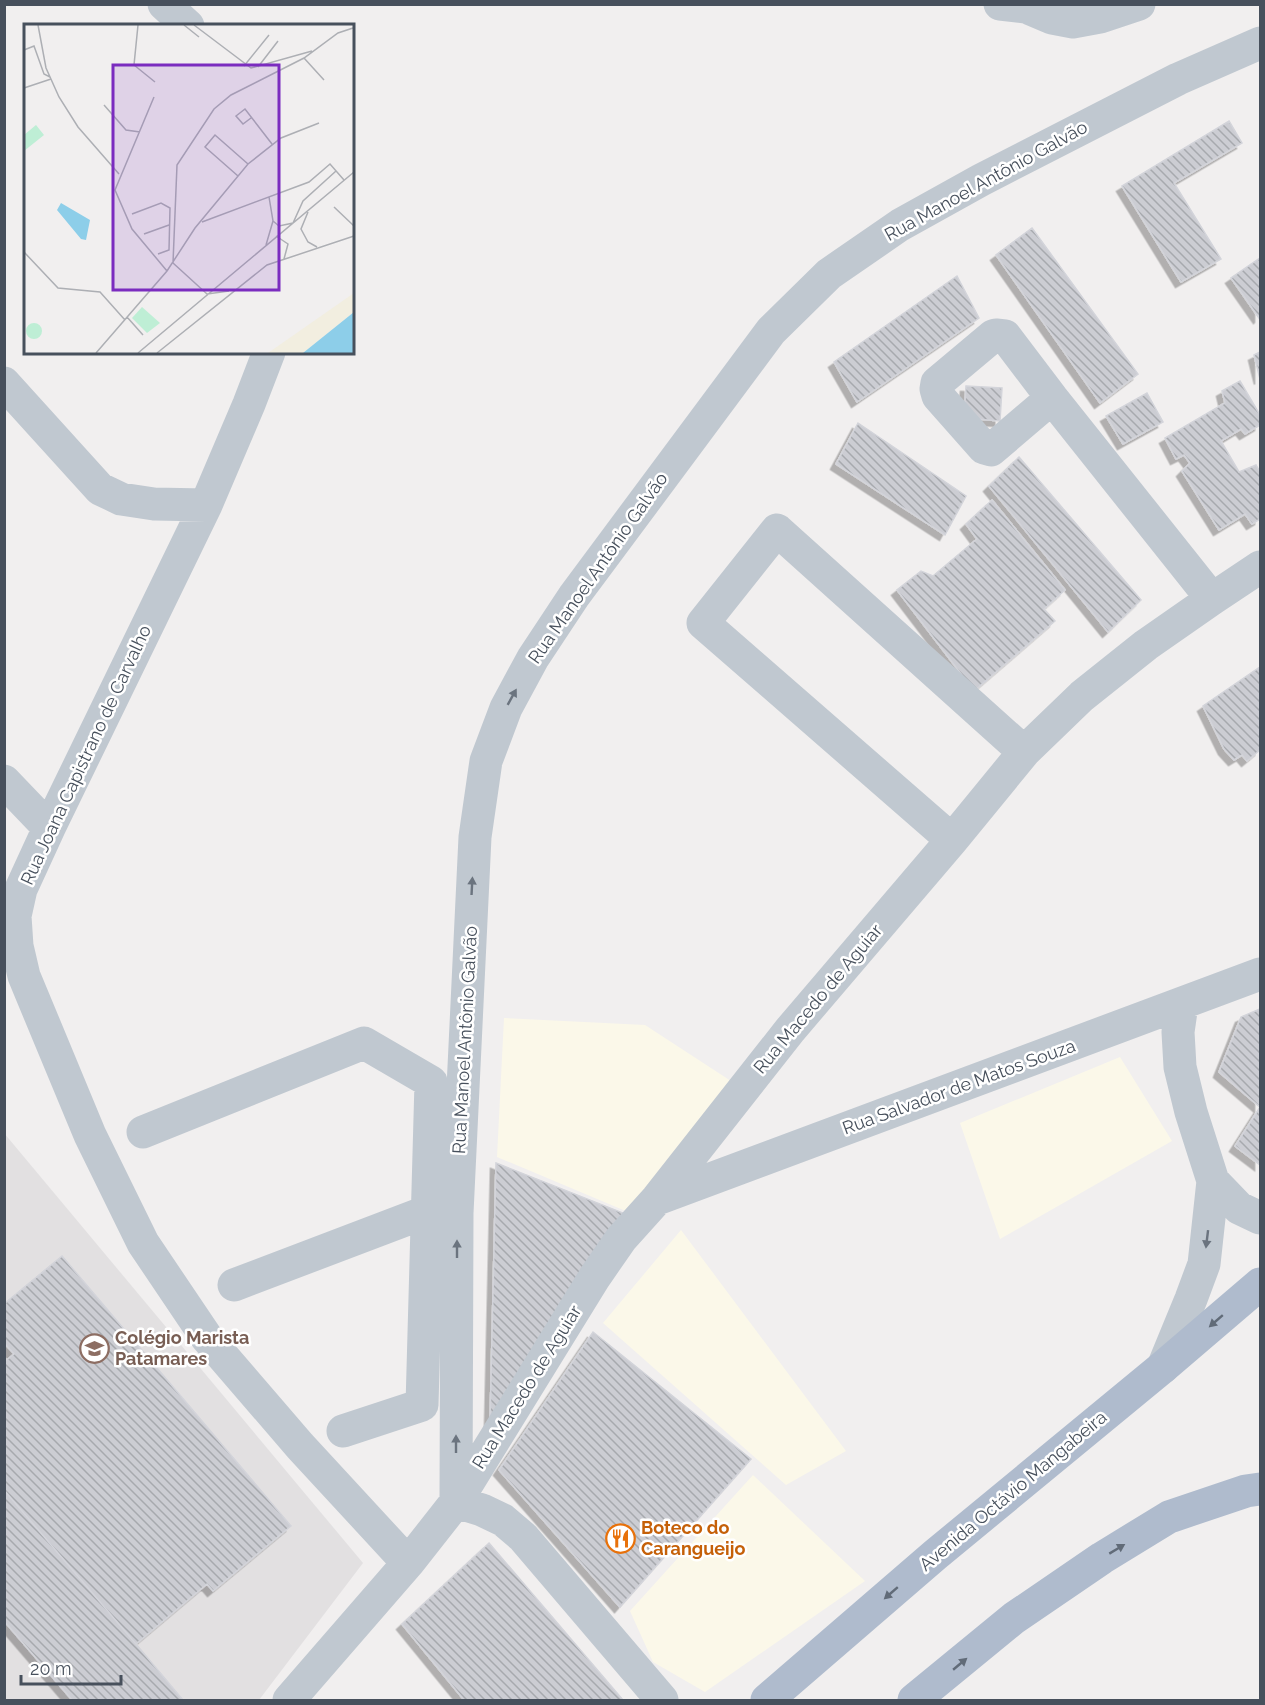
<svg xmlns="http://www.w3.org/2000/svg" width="1265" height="1705" font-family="Raleway,sans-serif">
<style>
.commercial{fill:#fbf8e9}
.education{fill:#e2e0e1}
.building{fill:url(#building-back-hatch);stroke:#d3d4da;stroke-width:1.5;filter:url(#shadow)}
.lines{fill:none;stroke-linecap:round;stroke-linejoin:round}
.minor{stroke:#c0c8d0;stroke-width:33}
.major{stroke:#afbbcd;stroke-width:33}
.oneway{fill:#6b747f}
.oneway2{fill:#616b78}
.labels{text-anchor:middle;stroke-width:5;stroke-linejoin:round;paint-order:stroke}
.street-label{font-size:18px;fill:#47505c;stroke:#fff}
.education-label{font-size:18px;font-weight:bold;fill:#785e54;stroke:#fff;text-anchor:start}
.food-label{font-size:18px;font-weight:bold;fill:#c56008;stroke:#fff;text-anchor:start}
.inset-road{fill:none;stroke:#adafb4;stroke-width:1.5}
.view{fill:#7b2cbf;fill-opacity:0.15;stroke:#7b2cbf;stroke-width:3}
.inset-edge{fill:none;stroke:#47505c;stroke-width:3}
</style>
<defs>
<pattern id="building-back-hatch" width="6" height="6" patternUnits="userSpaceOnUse" patternTransform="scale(1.5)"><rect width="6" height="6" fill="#cccdd3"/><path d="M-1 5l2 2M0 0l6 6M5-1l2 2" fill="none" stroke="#a7a9ae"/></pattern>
<filter id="shadow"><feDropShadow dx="-5.5" dy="5.5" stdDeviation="0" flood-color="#0004"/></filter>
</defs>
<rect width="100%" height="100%" fill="#f1efef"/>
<!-- commercial -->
<path class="commercial" d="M504,1018L645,1025L734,1083L628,1212L497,1157Z
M1120,1057L1172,1141L1000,1239L960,1123Z
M681,1230L846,1451L786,1485L603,1323Z
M753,1475L865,1581L705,1692L653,1662L630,1611Z"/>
<!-- education -->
<path class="education" d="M4,1133L363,1563L259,1700H5Z"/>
<!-- building -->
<path class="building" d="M1229,121L1242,143L1174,183L1221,259L1181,282L1122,186Z
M1032,228L1138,374L1100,403L996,255Z
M1260,258V317L1259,318L1231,278Z
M957,276L979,318L857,402L834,362Z
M1260,352V379L1254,355Z
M1240,381L1260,415V425L1245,434L1241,429L1221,441L1239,472L1256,465L1260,472V519L1252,524L1245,514L1219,530L1182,471L1190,463L1184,455L1176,459L1165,438L1225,403L1222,391Z
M966,386L1002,388L1000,421L964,418Z
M1147,393L1163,422L1123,444L1106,416Z
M858,423L966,496L945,535L836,464Z
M1019,457L1141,600L1108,632L989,486Z
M992,500L1065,590L1044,609L1055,621L974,691L897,590L921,571L933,576L977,539L966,524Z
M1260,667V750L1247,761L1242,755L1234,760L1224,749L1203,706Z
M1260,1009V1107L1219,1072L1241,1017Z
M1260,1107V1165L1235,1146Z
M496,1163L623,1213L490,1424Z
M62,1256L291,1526L213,1591L207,1584L136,1644L4,1490V1362L14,1354L4,1343V1304Z
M593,1332L751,1459L620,1607L499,1470Z
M4,1490L136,1644L183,1700H72L4,1621Z
M489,1543L623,1700H464L402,1624Z"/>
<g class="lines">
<!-- minor -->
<path class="minor" d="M164,4L188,26
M1000,4L1026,7L1052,18L1073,22L1100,17L1139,4
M269,352L249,404L206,505L49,828L21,889L15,916L17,946L24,976L90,1135L143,1243L207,1338L300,1446L408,1563
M4,383L100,489L121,499L154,504L206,505
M1052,398L991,450L984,448L938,396L936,389L937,383L993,336L996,335L1005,336L1052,398L1212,599
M4,781L49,828
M952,840L703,623L777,530L1024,752
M1182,1004L1178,1032L1180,1067L1191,1112L1213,1181L1239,1208L1260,1218
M143,1132L364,1043L431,1082L422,1405L343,1431
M657,1199L1260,974
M234,1285L426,1212H446
M1163,1367L1191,1299L1204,1264L1213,1181
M456,1502L457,1213L475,837L486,761L506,708L533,658L574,596L771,331L829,274L900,225L981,180L1178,79L1260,43
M456,1502L482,1510L503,1520L523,1537L662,1700
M289,1700L408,1563L456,1502L594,1278L621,1239L657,1199L790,1030L952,840L1024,752L1082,696L1146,645L1212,599L1260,567"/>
<!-- major -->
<path class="major" d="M767,1700L935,1555L1163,1367L1260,1284
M914,1700L1014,1618L1102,1558L1169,1517L1246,1491L1260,1489"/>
</g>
<!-- one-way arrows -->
<defs><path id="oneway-solid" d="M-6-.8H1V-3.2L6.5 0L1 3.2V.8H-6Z" transform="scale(1.5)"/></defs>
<g class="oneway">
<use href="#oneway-solid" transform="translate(512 697) rotate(-61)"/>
<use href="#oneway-solid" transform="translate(472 886) rotate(-87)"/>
<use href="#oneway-solid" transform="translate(1207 1239) rotate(97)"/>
<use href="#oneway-solid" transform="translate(457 1249) rotate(-90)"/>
<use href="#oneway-solid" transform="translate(456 1444) rotate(-90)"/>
</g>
<g class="oneway2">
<use href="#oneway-solid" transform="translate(1216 1321) rotate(139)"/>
<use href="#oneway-solid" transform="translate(1117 1549) rotate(-31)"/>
<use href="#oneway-solid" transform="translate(891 1593) rotate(139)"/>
<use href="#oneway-solid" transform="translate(960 1664) rotate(-40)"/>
</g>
<!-- icons -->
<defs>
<symbol id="school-ring" viewBox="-11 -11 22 22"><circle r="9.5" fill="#fff" stroke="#8d6e63" stroke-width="1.5"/><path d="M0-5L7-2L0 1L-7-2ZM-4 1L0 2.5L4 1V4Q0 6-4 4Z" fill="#8d6e63"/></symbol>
<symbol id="restaurant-ring" viewBox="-11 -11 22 22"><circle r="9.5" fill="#fff" stroke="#e8710a" stroke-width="1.5"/><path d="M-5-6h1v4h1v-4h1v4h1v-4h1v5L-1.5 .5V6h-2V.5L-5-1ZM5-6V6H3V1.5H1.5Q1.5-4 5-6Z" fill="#e8710a"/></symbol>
</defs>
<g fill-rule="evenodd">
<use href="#school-ring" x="78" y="1332" width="33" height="33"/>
<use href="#restaurant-ring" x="604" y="1522" width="33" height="33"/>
</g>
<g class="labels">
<!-- street labels -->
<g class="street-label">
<text transform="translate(986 181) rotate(-29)" y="6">Rua Manoel Antônio Galvão</text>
<text transform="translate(598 568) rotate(-55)" y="6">Rua Manoel Antônio Galvão</text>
<text transform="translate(86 755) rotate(-65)" y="6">Rua Joana Capistrano de Carvalho</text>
<text transform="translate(818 999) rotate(-50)" y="6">Rua Macedo de Aguiar</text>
<text transform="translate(465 1040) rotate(-87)" y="6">Rua Manoel Antônio Galvão</text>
<text transform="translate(959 1087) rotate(-20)" y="6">Rua Salvador de Matos Souza</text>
<text transform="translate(527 1387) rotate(-58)" y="6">Rua Macedo de Aguiar</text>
<text transform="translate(1013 1491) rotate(-40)" y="6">Avenida Octávio Mangabeira</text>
</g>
<!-- education labels -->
<g class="education-label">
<text x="115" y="1344">Colégio Marista<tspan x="115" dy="21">Patamares</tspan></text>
</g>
<!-- food labels -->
<g class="food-label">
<text x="641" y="1534">Boteco do<tspan x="641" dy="21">Carangueijo</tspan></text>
</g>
</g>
<!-- overview -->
<g transform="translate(24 24)">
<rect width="330" height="330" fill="#f1efef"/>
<path d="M118,283L136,299L123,309L108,294Z" fill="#beeed5"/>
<path d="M330,269V288L279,329H244Z" fill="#f2eee0"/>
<path d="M12,101L20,111L0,127V111ZM2 307a8 8 0 1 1 16 0a8 8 0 1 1-16 0Z" fill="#beeed5"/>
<path d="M37,179L66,196L62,216L57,215L33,186ZM330,288V329H279Z" fill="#8dcee9"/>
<path class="inset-road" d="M14,1L22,44L35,73L54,103L95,150M114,1L110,41L131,58M160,1L175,13M170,1L227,44L288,27M0,26L10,22L20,50L26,53M280,34L300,56M220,42L245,11M234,43L254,17M0,64L27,55M130,73L91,166L108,205L143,247M80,81L102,106L116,108M227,94L219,100L212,92L221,85L248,120M214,152L181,123L191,111L224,140M310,183L330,202M284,188L277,205L284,218L293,223M108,190L137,179L146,184L145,226L134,230M249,197L255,202L269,199L279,177L312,147M178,198L285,158L306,140L320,156M120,210L145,201M252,212L264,220L260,235M242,221L249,197L245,173M0,228L34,264L76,268L101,296M149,239L153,141L190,85L207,71L280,34L314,9L329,4M149,239L183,270M183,270L205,267M103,293L119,311M72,329L143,247L171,204L224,140L257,114L295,99M114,329L330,148M133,329L243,241L330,212"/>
<path class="view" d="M89,41H255V266H89Z"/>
<rect width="330" height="330" class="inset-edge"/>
</g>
<!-- border -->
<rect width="1265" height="1705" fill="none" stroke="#47505c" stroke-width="12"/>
<!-- scale -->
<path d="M21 1675v9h100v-9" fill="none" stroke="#47505c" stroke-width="3"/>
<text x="30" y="1675" font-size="18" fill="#47505c" stroke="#ffffff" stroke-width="4.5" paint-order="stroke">20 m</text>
</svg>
